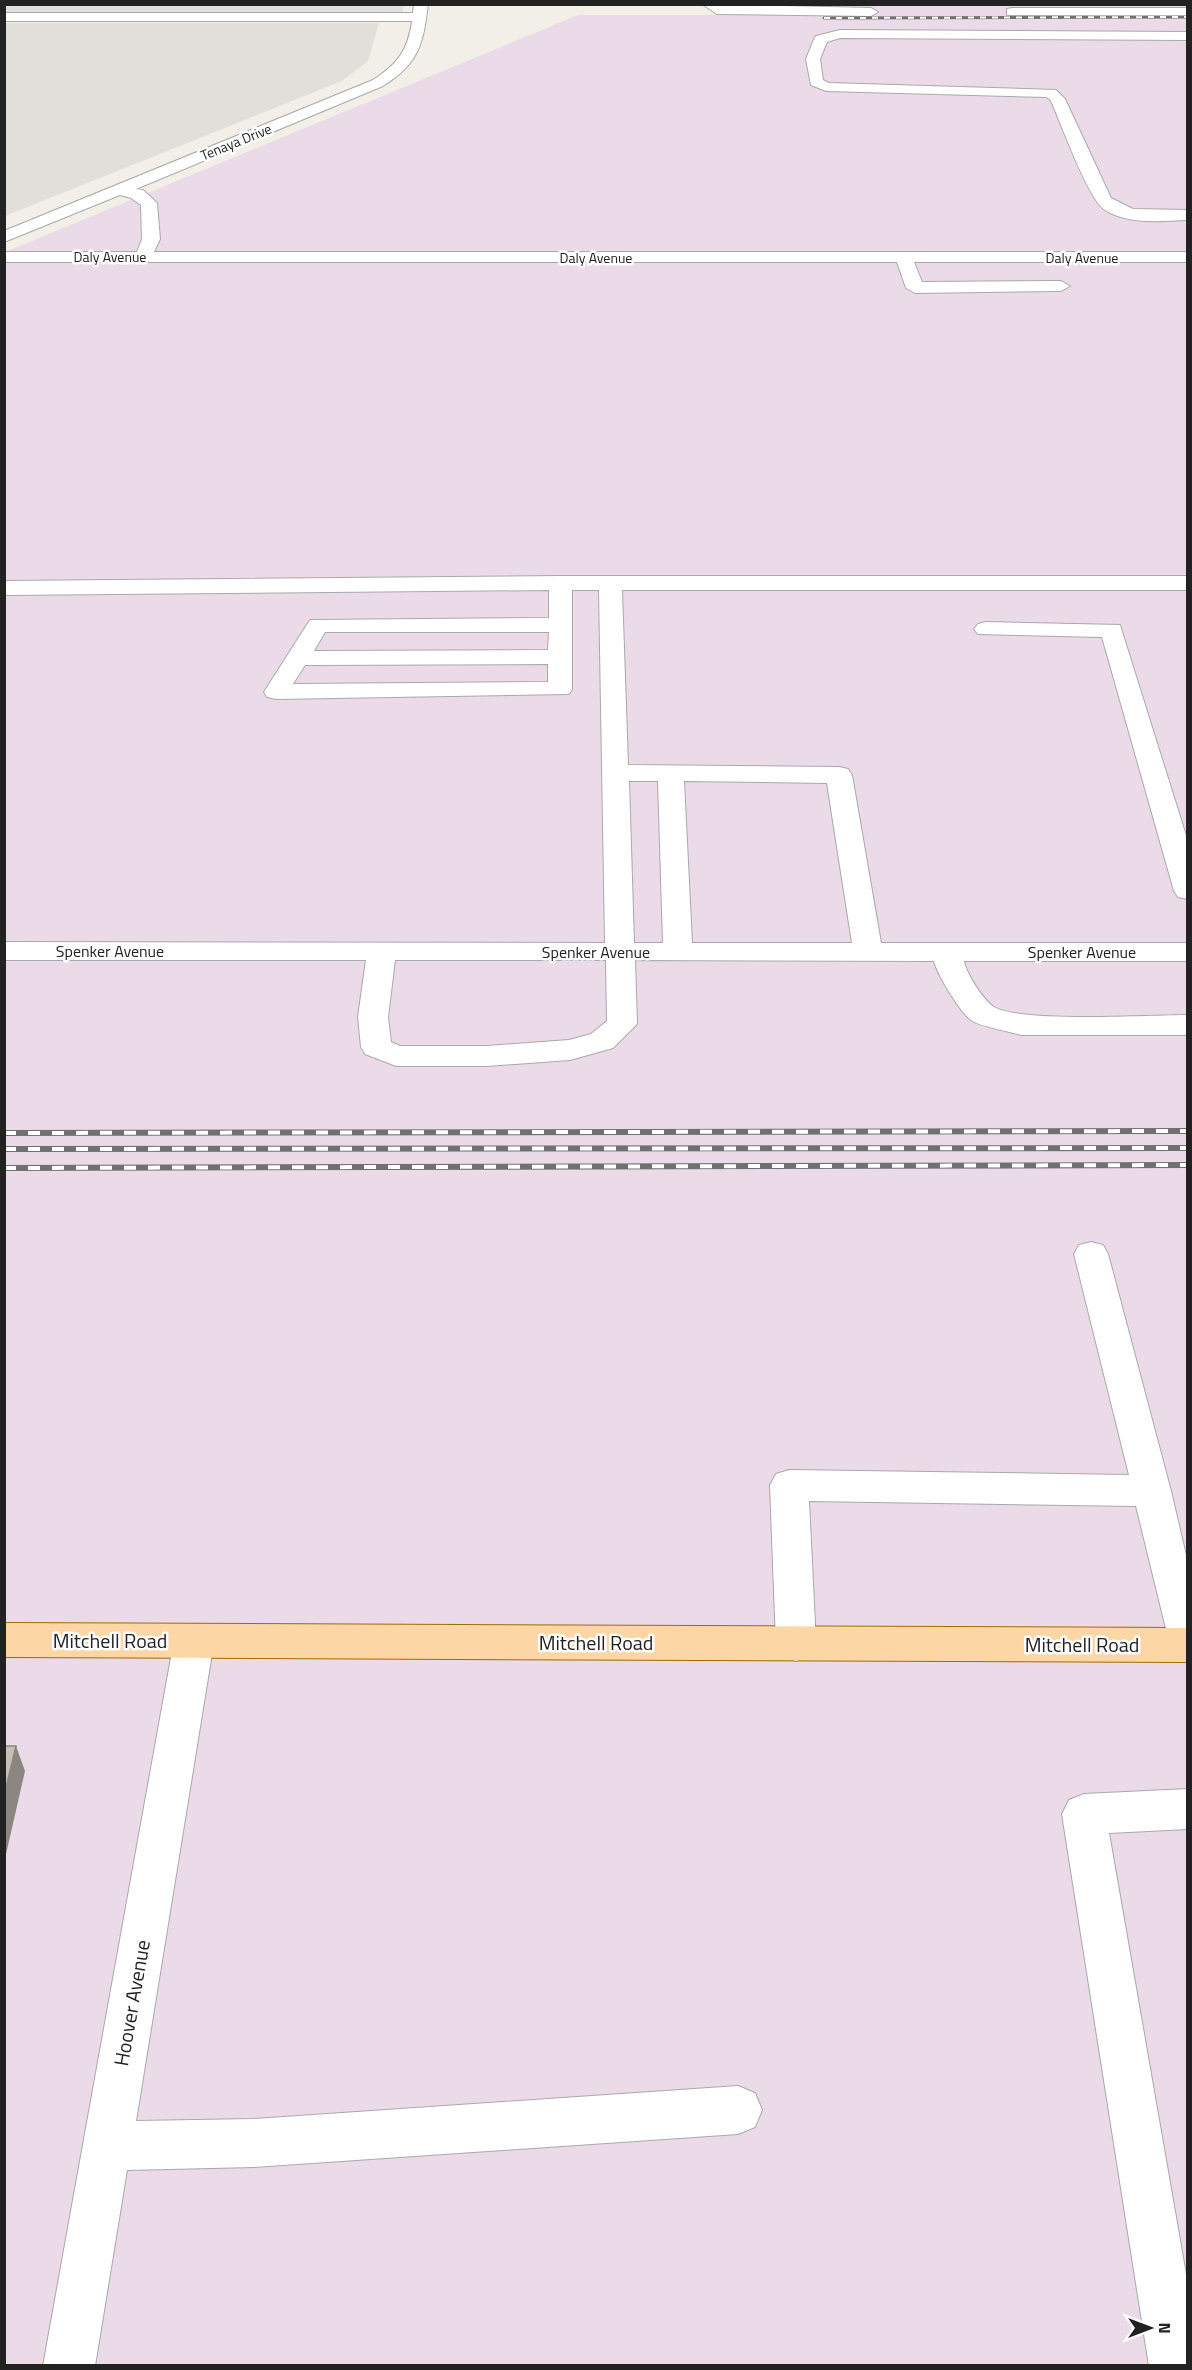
<svg xmlns="http://www.w3.org/2000/svg" width="1192" height="2370" font-family="'Titillium Web',sans-serif">
<style>
.residential{fill:#e0dfdf}
.industrial{fill:#ebdbe8}
.airport{fill:#e1dfda}
.lines{fill:none;stroke-linecap:round;stroke-linejoin:round}
.minor-casing{stroke:#a9a9a9;stroke-width:2}
.major-casing{stroke:#a06b00;stroke-width:2}
.minor{fill:#fff;fill-rule:evenodd}
.major{fill:#fcd6a4;fill-rule:evenodd}
.rail-far1-casing{stroke:#707070;stroke-width:3}
.rail-casing{stroke:#707070;stroke-width:6}
.rail-far1{stroke:#fff;stroke-width:2;stroke-dasharray:6;stroke-linecap:butt}
.rail{stroke:#fff;stroke-width:4;stroke-dasharray:12;stroke-linecap:butt}
.shaded-wall{fill:#8b8681}
.building{fill:#c7bfb8;stroke:#8b8681;stroke-width:1.5}
.labels{text-anchor:middle;stroke-width:5;stroke-linejoin:round;paint-order:stroke}
.far-street-label{font-size:14px;fill:#222;stroke:#fff}
.street-label{font-size:16px;fill:#222;stroke:#fff}
.near-street-label{font-size:20px;fill:#222;stroke:#fff}
</style>
<rect width="100%" height="100%" fill="#f2efe9"/>
<!-- residential -->
<path class="residential" d="M4,5H404L400,19L5,20Z"/>
<!-- industrial -->
<path class="industrial" d="M769,4L1187,5V2365L5,2366V252L578,15H771Z"/>
<!-- airport -->
<path class="airport" d="M5,23H379L368,61L342,81L5,216Z"/>
<g class="lines">
<defs>
<path id="minor" d="M414,4H428C423,45 419,63 383,86L136,189L143,190L157,203L160,239L154,252H1188V262H914L922,282L1061,281L1070,286L1061,291L915,293L906,288L897,262H4V252H137L142,239L141,205L131,198L120,195L4,242V231L373,80C398,64 408,50 412,21H4V13H413Z
M702,4L871,8L878,12L871,16L717,14Z
M1012,8H1188V16L1007,15V9Z
M840,30L1188,32V40L840,38L827,42L820,59L823,80L829,83L1056,90L1065,99L1111,198L1133,209L1188,210V220C1161,221 1128,225 1105,210C1088,199 1061,123 1051,101L1047,97L826,91L811,85L806,59L814,39L816,36Z
M561,576H1188V590H622L628,765L839,767L848,769L852,775L881,943H1188V961H964C966,973 983,1000 994,1007C1021,1023 1149,1015 1188,1015V1035H1021C1009,1031 981,1027 971,1020C960,1012 937,974 934,961L635,960L637,1024L613,1048L570,1060L487,1066H396L365,1054L361,1047L358,1017L366,960H4V942L605,943L599,590H572V689L569,694L276,699L267,697L264,692L310,620L549,618V590L4,595V581ZM325,632H549L548,650L314,651ZM548,664V682L293,684L305,665ZM629,781H658L663,943H634ZM684,781L827,783L852,943H692ZM395,960H606L607,1021L591,1034L569,1040L487,1046H400L391,1042L388,1017Z
M986,622L1120,625L1188,842V899L1178,897L1174,891L1102,637L978,634L974,629L978,624Z
M1091,1242L1103,1245L1108,1254L1171,1491L1188,1564V1654L1174,1649L1168,1637L1136,1506L809,1501L816,1644L810,1656L796,1661L782,1656L776,1644L770,1485L776,1474L789,1470L1129,1475L1074,1254L1079,1245Z
M194,1624L208,1629L214,1641L136,2121L254,2119L738,2086L755,2093L762,2110L755,2127L738,2134L254,2167L127,2170L95,2366H43L174,1641L180,1629Z
M1188,1789V1829L1109,1833L1188,2286V2366H1149L1062,1814L1069,1800L1084,1794Z"/>
<path id="major" d="M4,1623L1188,1628V1662L4,1657Z"/>
</defs>
<!-- minor casing -->
<use href="#minor" class="minor-casing"/>
<!-- major casing -->
<use href="#major" class="major-casing"/>
<!-- minor -->
<use href="#minor" class="minor"/>
<!-- major -->
<use href="#major" class="major"/>
<defs>
<path id="rail-far1" d="M824,18L1188,17"/>
<path id="rail" d="M4,1133L1188,1131
M4,1149L1188,1148
M4,1168L1188,1165"/>
</defs>
<!-- rail-far1 casing -->
<use href="#rail-far1" class="rail-far1-casing"/>
<!-- rail casing -->
<use href="#rail" class="rail-casing"/>
<!-- rail-far1 -->
<use href="#rail-far1" class="rail-far1"/>
<!-- rail -->
<use href="#rail" class="rail"/>
</g>
<!-- shaded-wall -->
<path class="shaded-wall" d="M16,1746L25,1771L4,1863V1796Z"/>
<!-- building -->
<path class="building" d="M4,1746H16L4,1796Z"/>
<g class="labels">
<!-- far-street labels -->
<g class="far-street-label">
<text transform="translate(236 142) rotate(-22)" y="5">Tenaya Drive</text>
<text x="110" y="262">Daly Avenue</text>
<text x="596" y="263">Daly Avenue</text>
<text x="1082" y="263">Daly Avenue</text>
</g>
<!-- street labels -->
<g class="street-label">
<text x="110" y="957">Spenker Avenue</text>
<text x="596" y="958">Spenker Avenue</text>
<text x="1082" y="958">Spenker Avenue</text>
</g>
<!-- near-street labels -->
<g class="near-street-label">
<text x="110" y="1648">Mitchell Road</text>
<text x="596" y="1650">Mitchell Road</text>
<text x="1082" y="1652">Mitchell Road</text>
<text transform="translate(132 2003) rotate(-80)" y="7">Hoover Avenue</text>
</g>
</g>
<!-- border -->
<rect width="1192" height="2370" fill="none" stroke="#222222" stroke-width="12"/>
<!-- north arrow -->
<g transform="translate(1150 2328) rotate(90)" stroke="#ffffff" stroke-width="4.5" paint-order="stroke">
<path d="M0-4.5L10 22L0 15L-10 22Z" fill="#222222"/>
<text y="-9" font-size="16" font-weight="bold" text-anchor="middle" fill="#222222">N</text>
</g>
</svg>
